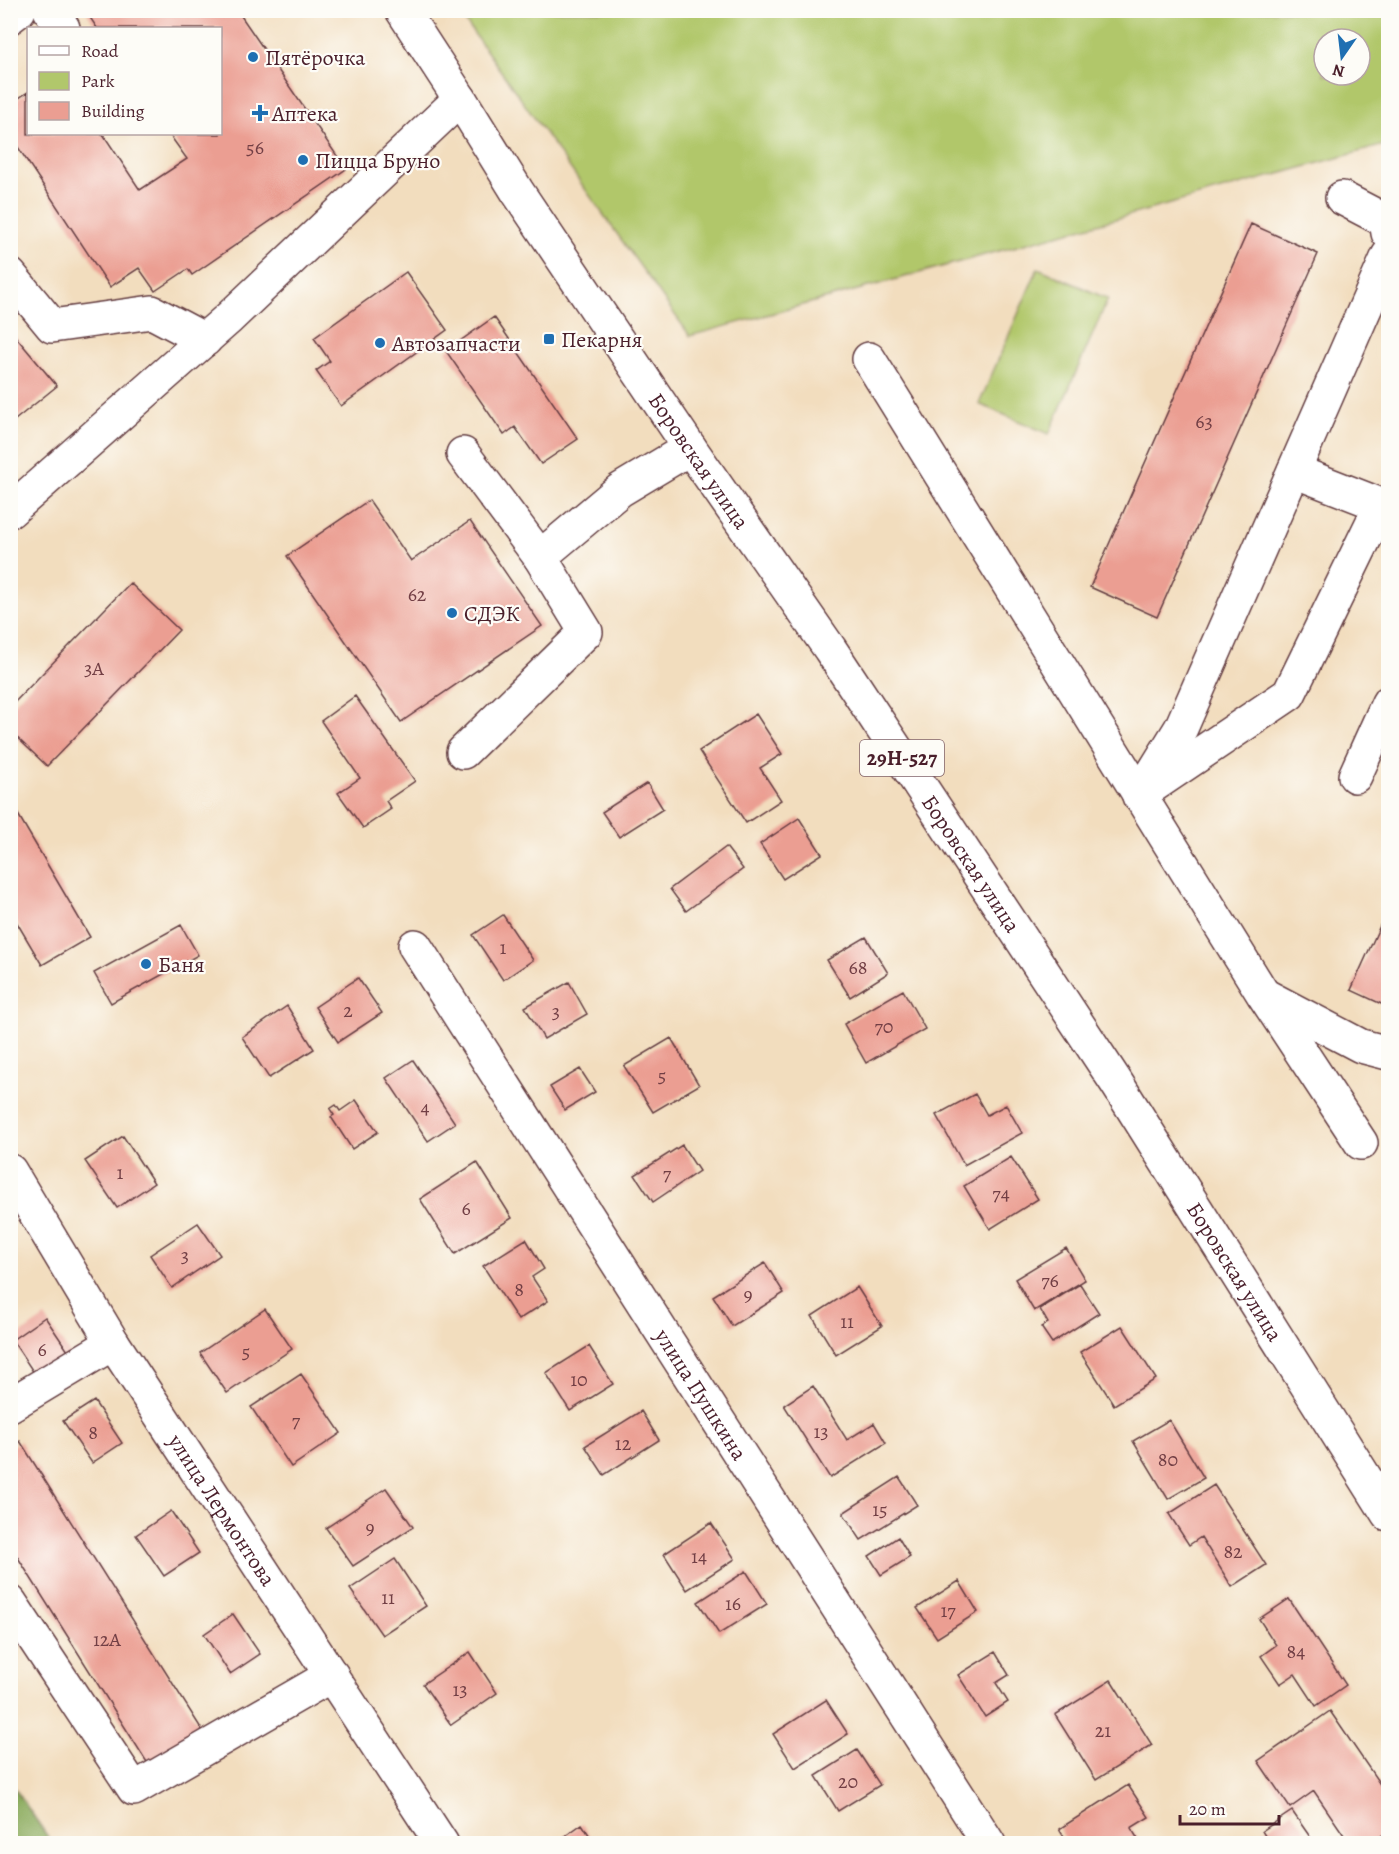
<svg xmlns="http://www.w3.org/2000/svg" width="1399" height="1854" font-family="Alegreya,serif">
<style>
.green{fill:#b1c76b;stroke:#7e734b;stroke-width:1.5;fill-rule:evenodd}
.forest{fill:#8cac5f;stroke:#6b6645;stroke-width:1.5}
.building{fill:#eb9e92}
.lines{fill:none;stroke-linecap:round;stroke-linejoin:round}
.minor-casing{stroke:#633c41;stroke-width:36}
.major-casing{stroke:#633c41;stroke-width:36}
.minor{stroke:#fff;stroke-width:33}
.major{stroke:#fff;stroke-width:33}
.poi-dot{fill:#1f6fb2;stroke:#fdfcf7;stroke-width:2}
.labels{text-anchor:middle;stroke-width:4.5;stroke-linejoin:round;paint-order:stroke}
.number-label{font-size:20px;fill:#723f45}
.shield{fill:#fdfcf7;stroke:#806168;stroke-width:1.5}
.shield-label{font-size:21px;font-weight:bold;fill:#4a1f2b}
.poi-label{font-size:22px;fill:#4a1f2b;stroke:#fdfcf7;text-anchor:start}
.street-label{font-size:22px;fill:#4a1f2b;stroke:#fdfcf7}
</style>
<rect width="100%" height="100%" fill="#fdfcf7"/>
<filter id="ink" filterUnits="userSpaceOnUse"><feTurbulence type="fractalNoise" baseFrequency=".0167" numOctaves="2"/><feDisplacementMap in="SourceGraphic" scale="12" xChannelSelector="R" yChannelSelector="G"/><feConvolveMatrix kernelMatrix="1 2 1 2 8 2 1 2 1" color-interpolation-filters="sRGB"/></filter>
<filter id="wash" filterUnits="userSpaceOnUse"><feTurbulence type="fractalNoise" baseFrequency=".008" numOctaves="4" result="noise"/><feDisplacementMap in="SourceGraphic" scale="24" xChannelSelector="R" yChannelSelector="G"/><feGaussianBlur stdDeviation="1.35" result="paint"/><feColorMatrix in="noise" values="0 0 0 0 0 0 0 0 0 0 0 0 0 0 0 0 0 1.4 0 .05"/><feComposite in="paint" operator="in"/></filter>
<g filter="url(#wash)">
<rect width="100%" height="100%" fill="#f2ddbe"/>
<!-- green -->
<path class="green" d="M458,11H1388V144L690,336ZM1324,39H1360V75H1324Z
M1038,268L1108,299L1049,434L979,404Z"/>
<!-- forest -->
<path class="forest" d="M11,1783L52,1843H11Z"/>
<g id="blocks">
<!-- building -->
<path class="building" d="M91,10H237L346,169L192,275L188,269L155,291L139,268L110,287L10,135V104L28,92V134H103L140,190L187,159L169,134H220V28H97L87,13Z
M1251,224L1318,254L1157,617L1090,587Z
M406,272L447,330L341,406L316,371L330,361L314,338Z
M494,317L578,439L541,464L515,427L504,435L446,351Z
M10,330L57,386L10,424Z
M369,500L411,561L470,521L542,626L401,722L287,556Z
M130,583L179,630L47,766L10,731V707Z
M355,696L415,781L386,801L391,809L363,828L338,793L360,778L321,721Z
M756,714L782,754L760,768L781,800L746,823L699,751Z
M647,783L663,809L619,837L602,812Z
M16,811L90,937L42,965L10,911V814Z
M799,818L822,854L783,879L760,844Z
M726,847L743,869L686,911L670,889Z
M1388,908V1007L1351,990Z
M503,915L533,960L503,980L473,935Z
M181,925L198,955L111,1003L94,973Z
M866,937L888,973L850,997L827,960Z
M358,978L382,1013L338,1042L315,1007Z
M569,982L587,1014L544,1039L525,1007Z
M903,990L925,1029L866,1063L844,1024Z
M287,1006L314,1049L269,1078L242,1037Z
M671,1038L699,1085L653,1112L624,1066Z
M413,1060L455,1123L428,1141L386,1078Z
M580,1069L595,1092L565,1110L550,1087Z
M975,1094L987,1115L1006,1105L1022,1133L964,1165L936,1115Z
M356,1100L378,1132L352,1149L331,1117L334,1115L330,1109L336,1105L340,1111Z
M123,1136L154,1183L117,1208L85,1161Z
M682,1145L699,1171L653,1202L635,1175Z
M1011,1157L1038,1199L990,1229L964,1186Z
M477,1162L512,1218L455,1254L420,1199Z
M198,1223L220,1255L172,1288L150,1255Z
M526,1239L544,1269L532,1277L548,1301L518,1320L483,1266Z
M1066,1248L1085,1280L1034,1311L1015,1279Z
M765,1263L784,1293L732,1326L713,1296Z
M1080,1284L1099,1313L1052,1343L1041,1327L1048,1323L1040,1309Z
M857,1287L882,1326L836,1355L812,1316Z
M265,1309L292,1349L227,1393L200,1353Z
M45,1317L72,1357L38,1379L12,1340Z
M1122,1326L1156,1379L1114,1405L1080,1352Z
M589,1346L613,1384L570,1411L546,1373Z
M301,1374L341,1433L291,1467L251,1407Z
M813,1386L847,1440L874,1423L886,1443L830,1478L784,1405Z
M94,1401L122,1443L92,1463L63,1421Z
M641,1411L659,1440L604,1475L585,1446Z
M1169,1420L1204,1478L1168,1499L1133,1441Z
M20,1441L204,1733L150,1767L10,1545V1447Z
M899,1477L917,1505L861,1540L843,1513Z
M1214,1485L1266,1565L1232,1587L1201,1537L1189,1545L1169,1514Z
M386,1488L413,1527L353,1566L326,1528Z
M171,1511L199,1553L164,1576L136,1535Z
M711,1523L735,1559L687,1590L664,1554Z
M898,1537L910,1557L881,1575L869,1556Z
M395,1559L426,1606L382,1635L350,1589Z
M746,1571L767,1604L719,1634L698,1602Z
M959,1581L978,1612L937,1638L917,1608Z
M1289,1599L1346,1685L1316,1706L1295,1674L1280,1684L1261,1656L1276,1645L1259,1619Z
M233,1614L260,1654L230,1674L204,1634Z
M470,1652L497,1693L451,1725L423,1684Z
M995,1652L1009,1675L996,1683L1008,1702L985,1717L958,1675Z
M1111,1680L1152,1745L1096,1780L1055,1715Z
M826,1700L848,1734L795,1768L773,1734Z
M1330,1711L1388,1796V1831L1370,1844H1350L1314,1791L1290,1808L1258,1761Z
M857,1750L880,1785L838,1811L816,1776Z
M1128,1785L1149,1817L1131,1828L1141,1844H1068L1059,1829Z
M1292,1811L1315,1844H1270L1262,1831Z
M582,1824L595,1844H554Z"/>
</g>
</g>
<g filter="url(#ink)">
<use href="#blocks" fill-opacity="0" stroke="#633c41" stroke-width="1.5"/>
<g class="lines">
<defs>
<g id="minor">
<path d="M50,10L63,28"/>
<path d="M10,17L19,10"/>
<path d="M1342,198L1386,221L1388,233"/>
<path d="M10,275L52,326L152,312L205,340"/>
<path d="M869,359L1263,994L1361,1143"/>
<path d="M463,454L540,557L620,490L690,448"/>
<path d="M10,511L229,318L460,99"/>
<path d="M463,752L586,632L540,557"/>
<path d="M1355,776L1388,703"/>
<path d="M1148,789L1289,694L1381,505L1294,471"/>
<path d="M1139,796L1181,728L1388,256"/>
<path id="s1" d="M415,946L989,1844"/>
<path d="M1266,996L1361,1046L1388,1053"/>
<path id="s2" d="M10,1171L113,1343L442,1844"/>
<path d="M10,1405L113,1343"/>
<path d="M10,1602L134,1789L332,1675"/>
</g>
<g id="major">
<path id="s3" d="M402,10L460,99L517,191L690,448L830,649L1116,1082L1388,1514"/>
</g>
</defs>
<!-- minor casing -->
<use href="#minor" class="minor-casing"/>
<!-- major casing -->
<use href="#major" class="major-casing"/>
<!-- minor -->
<use href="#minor" class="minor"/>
<!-- major -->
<use href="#major" class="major"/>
</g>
</g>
<!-- markers -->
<g class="poi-dot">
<circle cx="253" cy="57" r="6"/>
<path d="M257 104h6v6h6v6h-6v6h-6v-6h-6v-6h6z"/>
<circle cx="303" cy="160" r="6"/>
<rect x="543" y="333" width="12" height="12" rx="3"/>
<circle cx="380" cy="343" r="6"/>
<circle cx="452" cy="613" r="6"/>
<circle cx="146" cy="964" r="6"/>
</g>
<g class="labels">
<!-- number labels -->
<g class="number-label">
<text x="255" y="154">56</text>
<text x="1204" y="428">63</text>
<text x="417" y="601">62</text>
<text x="94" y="675">3А</text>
<text x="503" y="954">1</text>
<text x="858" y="974">68</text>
<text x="348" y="1017">2</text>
<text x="556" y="1018">3</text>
<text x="884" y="1033">70</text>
<text x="662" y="1082">5</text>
<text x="425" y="1114">4</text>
<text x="120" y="1179">1</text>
<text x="667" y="1180">7</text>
<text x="1001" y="1200">74</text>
<text x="466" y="1215">6</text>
<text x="185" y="1262">3</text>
<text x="1050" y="1287">76</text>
<text x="519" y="1296">8</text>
<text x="748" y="1301">9</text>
<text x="847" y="1328">11</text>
<text x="42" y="1356">6</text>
<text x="246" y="1358">5</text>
<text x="579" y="1386">10</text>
<text x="296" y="1427">7</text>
<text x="821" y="1438">13</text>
<text x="93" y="1439">8</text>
<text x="623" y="1450">12</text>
<text x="1168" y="1466">80</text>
<text x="880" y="1516">15</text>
<text x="370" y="1534">9</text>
<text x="1233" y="1558">82</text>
<text x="699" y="1563">14</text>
<text x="388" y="1604">11</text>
<text x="733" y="1610">16</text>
<text x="948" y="1617">17</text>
<text x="107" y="1646">12А</text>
<text x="1296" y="1658">84</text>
<text x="460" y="1696">13</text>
<text x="1103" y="1737">21</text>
<text x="848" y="1788">20</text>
</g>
<!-- shield labels -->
<rect class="shield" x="860" y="740" width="84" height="36" rx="4.5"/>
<g class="shield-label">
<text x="902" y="765">29Н-527</text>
</g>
<!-- poi labels -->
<g class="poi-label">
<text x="265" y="65">Пятёрочка</text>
<text x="272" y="121">Аптека</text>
<text x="315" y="168">Пицца Бруно</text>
<text x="561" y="347">Пекарня</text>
<text x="392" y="351">Автозапчасти</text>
<text x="464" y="621">СДЭК</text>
<text x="158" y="972">Баня</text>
</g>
<!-- street labels -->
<g class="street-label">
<text dy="8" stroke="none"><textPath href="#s3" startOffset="540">Боровская улица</textPath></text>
<text dy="8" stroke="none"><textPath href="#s3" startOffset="1026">Боровская улица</textPath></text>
<text dy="8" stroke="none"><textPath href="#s3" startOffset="1512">Боровская улица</textPath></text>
<text dy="8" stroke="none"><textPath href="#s1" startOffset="532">улица Пушкина</textPath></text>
<text dy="8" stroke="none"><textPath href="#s2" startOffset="400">улица Лермонтова</textPath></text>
</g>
</g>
<!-- margin -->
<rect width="1399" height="1854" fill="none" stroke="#fdfcf7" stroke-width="36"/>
<!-- legend -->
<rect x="27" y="27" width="195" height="108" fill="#fdfcf7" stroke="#b5a4a5" stroke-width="1.5"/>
<rect x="39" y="46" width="30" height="9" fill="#ffffff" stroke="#b5a4a5" stroke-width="1.5"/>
<text x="81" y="57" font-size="18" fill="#4a1f2b">Road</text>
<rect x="39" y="72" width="30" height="18" fill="#b1c76b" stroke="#b5a4a5" stroke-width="1.5"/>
<text x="81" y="87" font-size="18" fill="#4a1f2b">Park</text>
<rect x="39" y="102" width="30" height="18" fill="#eb9e92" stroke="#b5a4a5" stroke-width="1.5"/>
<text x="81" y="117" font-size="18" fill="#4a1f2b">Building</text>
<!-- north arrow -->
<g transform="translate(1342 57) rotate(194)"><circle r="28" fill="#fdfcf7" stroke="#b5a4a5" stroke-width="1.5"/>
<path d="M0-4.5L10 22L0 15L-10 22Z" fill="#1f6fb2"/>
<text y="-9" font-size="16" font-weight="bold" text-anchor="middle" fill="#4a1f2b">N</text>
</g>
<!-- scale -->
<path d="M1180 1815v9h99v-9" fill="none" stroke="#4a1f2b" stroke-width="3"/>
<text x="1189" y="1815" font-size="18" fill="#4a1f2b" stroke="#fdfcf7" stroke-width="4.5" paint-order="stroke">20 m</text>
</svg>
